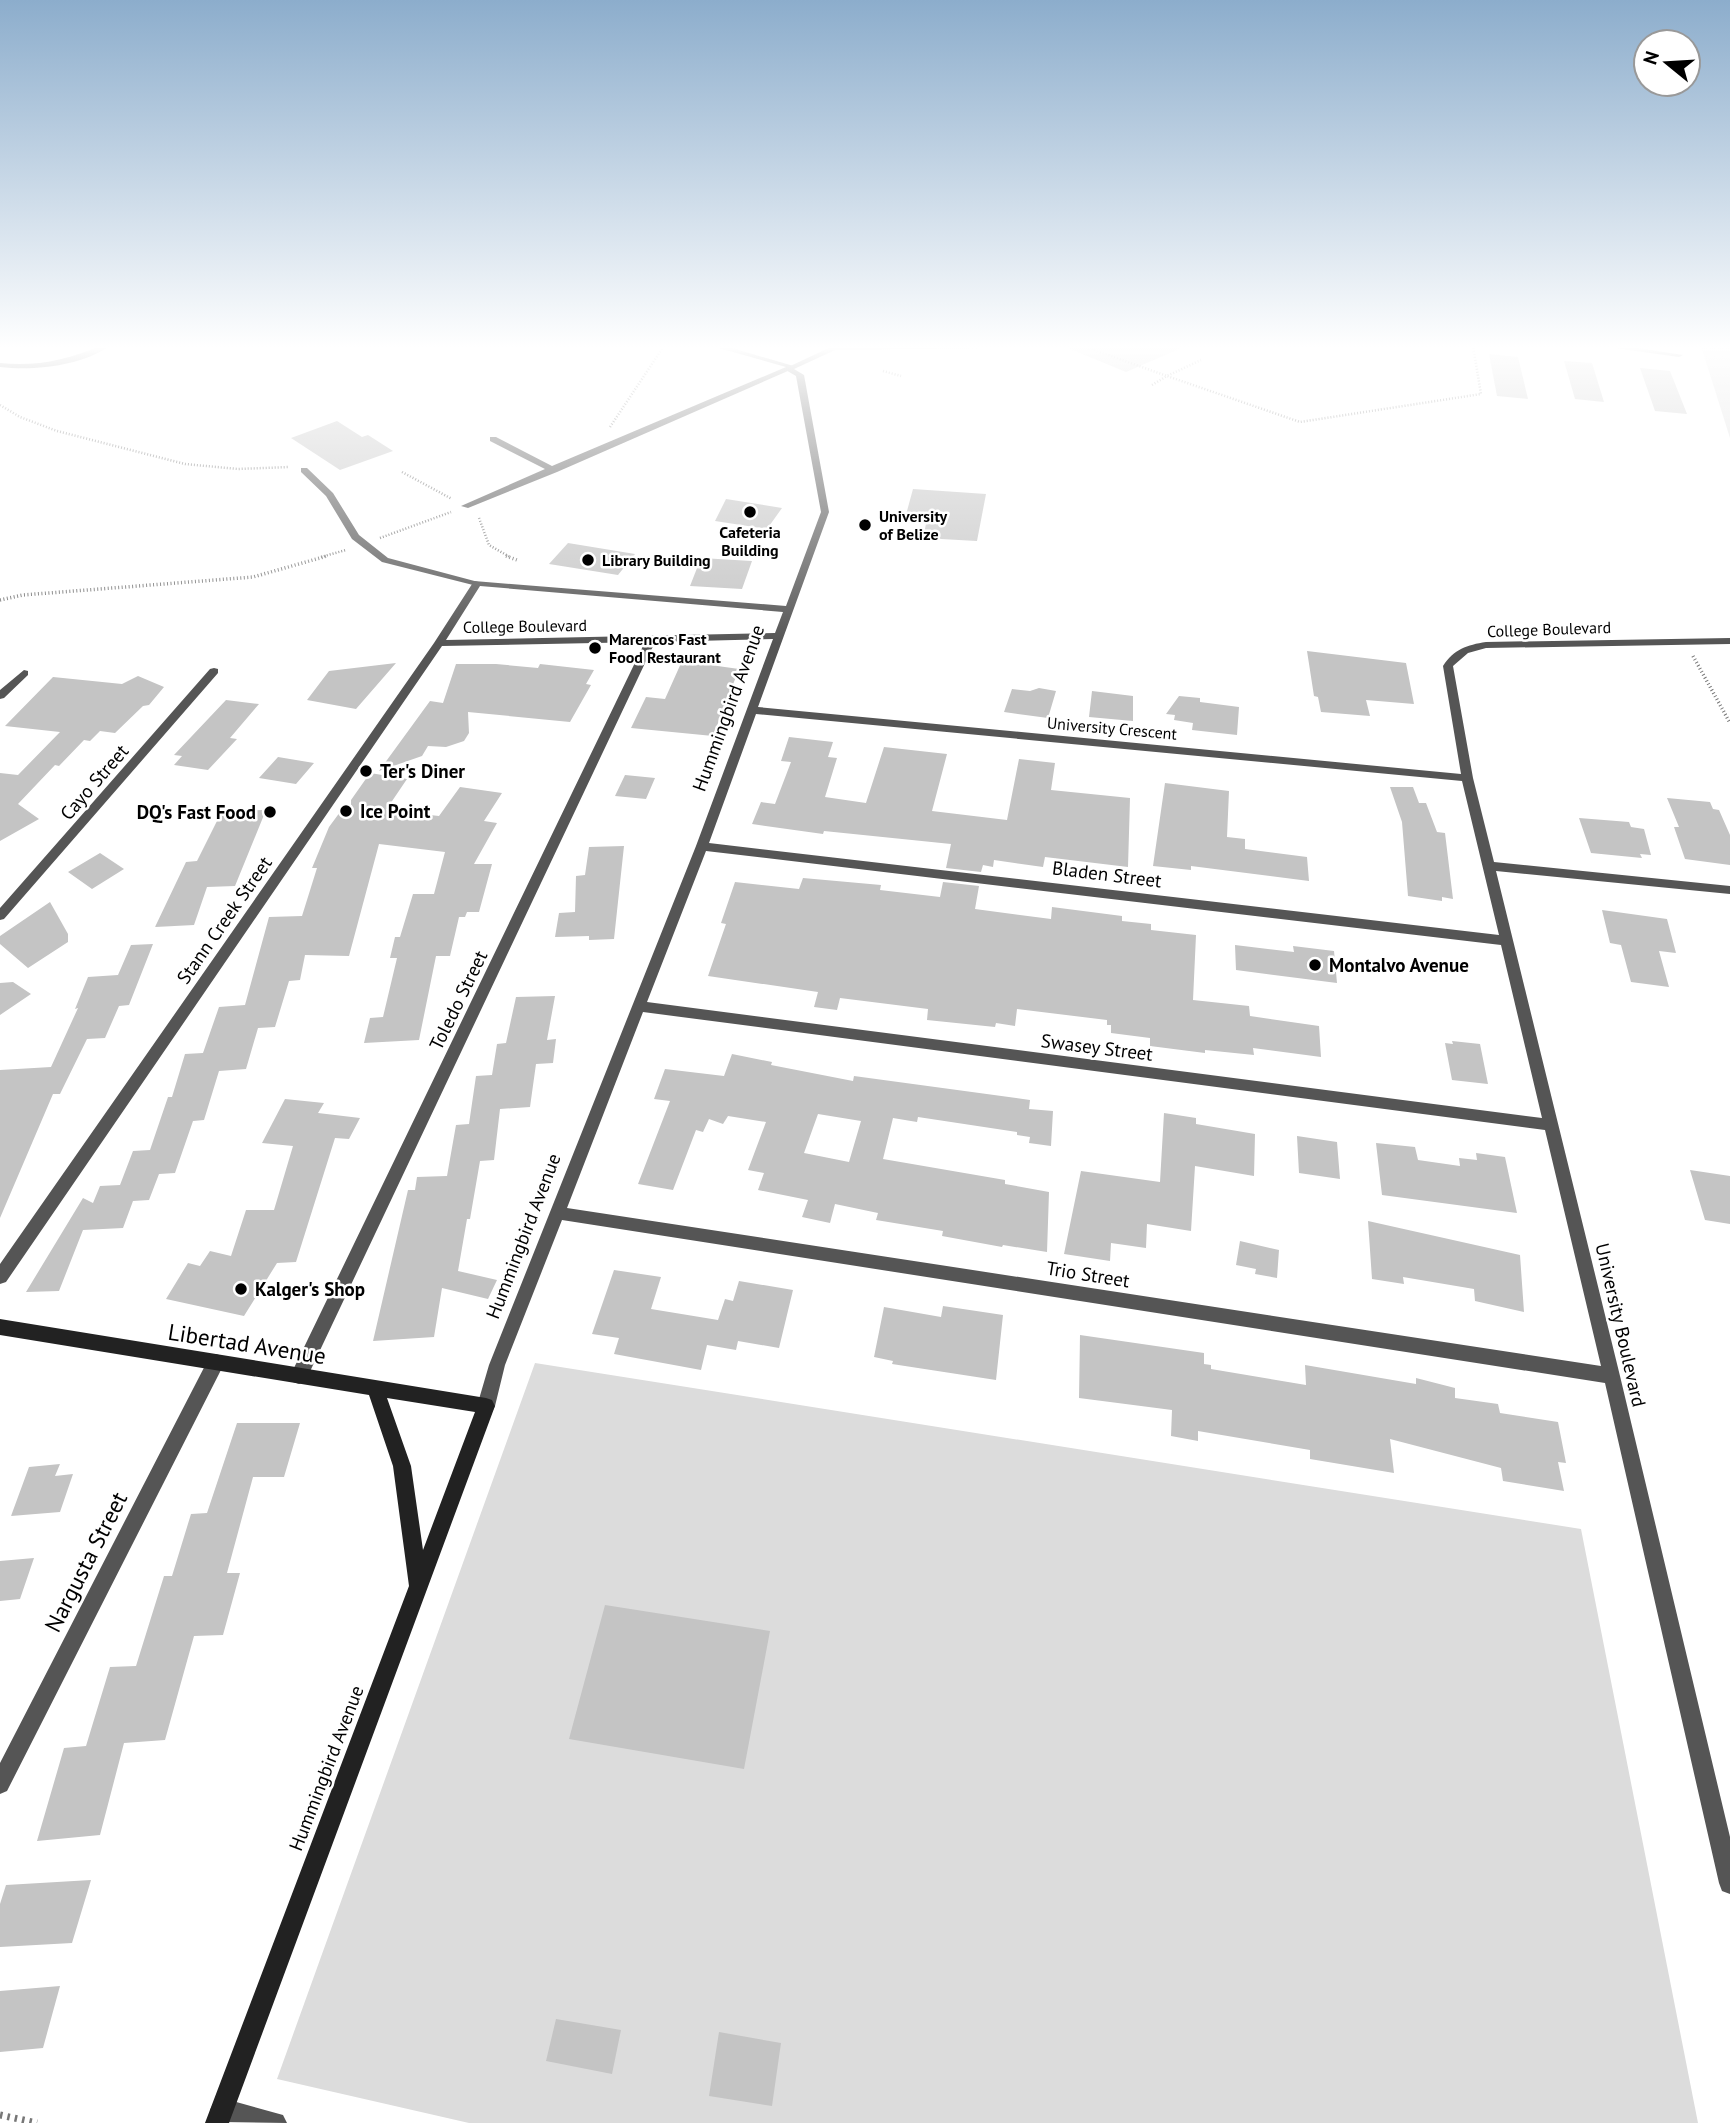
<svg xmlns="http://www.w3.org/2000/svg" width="1730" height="2123" font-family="'PT Sans',sans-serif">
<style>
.green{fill:#dcdcdc}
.building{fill:#c4c4c4;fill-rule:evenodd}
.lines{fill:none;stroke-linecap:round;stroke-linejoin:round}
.path-far2{stroke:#777;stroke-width:2.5;stroke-dasharray:1 2;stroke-linecap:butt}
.path-far1{stroke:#777;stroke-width:3.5;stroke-dasharray:1 2.5;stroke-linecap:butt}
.path{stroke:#777;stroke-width:7;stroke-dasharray:2.5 5;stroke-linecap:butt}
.lane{fill:#555;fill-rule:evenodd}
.street{fill:#555;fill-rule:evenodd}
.secondary{fill:#222;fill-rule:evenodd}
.poi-dot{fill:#000;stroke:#fff;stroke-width:2.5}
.labels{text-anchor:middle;stroke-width:5;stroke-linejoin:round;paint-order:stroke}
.far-poi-label{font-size:16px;font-weight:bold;fill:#000;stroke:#fff;text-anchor:start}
.far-street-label{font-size:16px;fill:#000;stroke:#fff}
.street-label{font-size:19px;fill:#000;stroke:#fff}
.poi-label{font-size:19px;font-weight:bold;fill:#000;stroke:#fff;text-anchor:start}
.near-street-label{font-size:23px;fill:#000;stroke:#fff}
</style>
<rect width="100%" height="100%" fill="#fff"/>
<!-- green -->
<path class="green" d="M1701,346H1730V438Z
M535,1363L1581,1529L1698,2123H469L277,2079Z"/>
<!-- building -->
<path class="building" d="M1063,346H1186L1126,372Z
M1489,354L1518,357L1528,399L1497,396Z
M1564,361L1592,363L1604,402L1575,399Z
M1640,368L1670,371L1687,414L1655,411Z
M337,421L362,437L368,435L393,451L340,470L291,438Z
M913,489L986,494L977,541L923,538L926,524L904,522Z
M726,499L782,508L767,529L715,521Z
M568,543L635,554L618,575L549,564Z
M701,558L752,561L742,589L690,586Z
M1307,651L1406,663L1414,704L1366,700L1370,716L1321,712L1318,697L1314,696Z
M682,661L739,669L713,736L631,728L646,697L665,699Z
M396,663L356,709L307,700L329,671Z
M456,664H496L538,668L540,664L594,670L586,684L591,685L570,722L468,712L469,733L464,741L446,747L428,746L422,756L379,771L430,701L443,703Z
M138,676L164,687L149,705L143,706L115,733L100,731L90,741L84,740L59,766L55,765L18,804L39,819L0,841V773L18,775L60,732L5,726L53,677L122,684Z
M1039,688L1056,691L1048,718L1004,712L1012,689L1030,691Z
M1092,691L1133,696V721L1089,717Z
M1179,696L1200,698V702L1239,707L1237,735L1192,730L1193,723L1174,720L1175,715L1166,714Z
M226,700L259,704L230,738L237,739L208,770L174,765L182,756L174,755Z
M789,737L833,742L828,757L837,758L825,797L866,803L884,747L947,754L932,811L1007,820L1019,759L1055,763L1051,790L1130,798L1128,867L1045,857L1043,867L994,860L993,867L983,865L981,872L946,868L951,844L824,831L823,834L752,824L761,802L775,804L791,762L781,761Z
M278,757L314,763L296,784L259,778Z
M370,773L407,779L386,810L439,816L460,787L502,793L484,821L497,823L474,864H492L479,912H467L465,917H459L450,956H436L419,1040L364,1043L370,1018L383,1017L397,958H390L395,937H400L413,894H434L445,852L379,844L349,956L305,955L300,980L289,981L275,1027L258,1028L246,1069L219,1071L204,1120L193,1121L175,1173L159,1174L149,1200L133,1201L123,1228L83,1230L59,1291L26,1292L83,1198L93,1203L100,1186L120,1185L133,1151L150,1150L168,1097H172L185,1054L203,1053L219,1007L245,1005L269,917L302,916L317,868H312L329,827L343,808H351V800Z
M625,775L655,778L646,799L615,796Z
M1165,783L1229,791L1227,837L1245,839V849L1307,857L1309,881L1191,866V870L1153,866Z
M1390,787H1413L1419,803H1426L1437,832L1445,833L1453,899L1442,897V901L1408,896L1402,822Z
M1667,798L1710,802L1713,809L1719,810L1730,835V865L1685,859L1674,827H1679Z
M266,810L235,886L207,887L194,925L155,927L186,862L197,861L222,811Z
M1579,818L1629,822L1631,827L1644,829L1651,855L1640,854L1642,858L1591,853Z
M624,846L614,939L589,940V936L555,937L559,913L575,912L576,876L585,875L589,847Z
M100,853L124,869L92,889L68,872Z
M803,878L881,885L880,890L940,897L943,882L979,886L975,909L1051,919L1052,907L1122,916V921L1151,924V930L1196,935L1193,1000L1249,1006L1250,1016L1319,1026L1321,1057L1253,1048L1254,1055L1205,1050V1053L1150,1046V1038L1111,1033V1025H1107V1020L1017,1009L1015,1026L996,1023L995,1027L927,1020L928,1009L840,998L837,1010L814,1007L818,992L708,976L726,924L721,923L735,882L799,889Z
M50,902L68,934V942L28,968L0,944V936Z
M1602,910L1667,919L1676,953L1659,951L1669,987L1631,982L1621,945L1610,943Z
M153,944L129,1005L119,1006L105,1038L87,1039L60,1094H53L0,1218V1070L51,1067L78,1008L75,1009L88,977L118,975L131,945Z
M1235,945L1294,952L1293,946L1334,951L1337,983L1236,970Z
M13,982L31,994L0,1015V983Z
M555,996L547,1040L556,1039L553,1063L536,1064L530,1107L500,1109L494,1160L480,1161L470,1219H467L458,1271L497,1280L488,1299L442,1288L434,1337L373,1341L408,1190H415L417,1177L447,1176L456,1125L469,1124L476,1076L492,1075L497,1044L506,1043L516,997Z
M1452,1041L1480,1044L1488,1084L1452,1080L1445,1043L1453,1044Z
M732,1054L772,1062L771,1065L853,1081L854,1076L1030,1100L1029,1109L1053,1111L1051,1146L1029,1143L1030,1137L1017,1135V1132L918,1117L917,1122L893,1118L883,1159L1005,1180V1184L1049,1192L1047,1252L1003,1245L1002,1247L942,1236L943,1231L876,1220L878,1213L835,1204L830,1223L802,1217L808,1200L758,1190L764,1173L748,1170L766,1122L728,1116L723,1124L709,1119L703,1132L696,1130L673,1190L638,1184L670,1101L654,1099L665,1069L724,1076ZM818,1114L861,1121L849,1162L804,1153Z
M285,1099L324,1103L318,1113L360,1118L349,1139L335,1138L296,1262L277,1263L244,1316L166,1299L188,1263L200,1266L210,1251L231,1256L246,1210H274L293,1146L262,1143Z
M1164,1113L1196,1118V1124L1255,1134L1254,1176L1195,1166L1191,1231L1147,1224L1146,1248L1111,1243L1110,1261L1064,1254L1081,1171L1160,1182Z
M1297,1136L1337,1142L1340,1179L1299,1173Z
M1376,1143L1415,1147L1418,1160L1460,1166L1459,1158L1477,1160L1476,1153L1505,1157L1517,1213L1382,1195Z
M1690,1170L1730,1176V1224L1705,1220Z
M1368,1221L1520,1255L1524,1312L1475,1301L1474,1289L1403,1277L1404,1284L1372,1279Z
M1240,1241L1279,1250L1277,1278L1255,1274L1256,1269L1236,1265Z
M614,1270L661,1277L651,1309L718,1320L725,1299L733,1301L739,1281L793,1290L779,1348L738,1341L736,1350L707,1345L701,1370L614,1354L619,1338L592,1334Z
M943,1306L1003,1315L996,1380L892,1364L893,1361L874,1357L884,1307L941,1317Z
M1080,1335L1204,1353V1364L1211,1365V1369L1306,1385L1305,1365L1416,1384V1378L1455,1388V1398L1498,1404L1500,1413L1558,1422L1566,1463L1558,1462L1564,1491L1503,1481L1501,1468L1390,1439L1394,1473L1310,1459V1450L1198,1431V1441L1171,1436L1172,1410L1079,1398Z
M237,1423H300L284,1477H253L227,1573H240L223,1635L194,1636L165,1740L124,1743L100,1835L37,1841L64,1748L86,1746L110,1667L136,1666L164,1576H172L191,1514L207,1513Z
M60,1464L55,1476L73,1474L60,1512L11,1516L29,1467Z
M34,1558L20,1599L0,1601V1561Z
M605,1605L770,1631L744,1769L569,1739Z
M91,1880L72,1943L0,1947V1904L6,1885Z
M60,1986L43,2048L0,2052V1991Z
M556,2019L621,2030L612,2074L546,2061Z
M719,2032L781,2043L772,2106L709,2096Z"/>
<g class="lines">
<!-- path-far2 -->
<path class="path-far2" d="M1083,346L1167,376L1201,360
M883,371L901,376
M1152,385L1167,376L1300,422L1481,394L1473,346
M0,405L20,417L57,431L185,464L238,469L289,467
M610,427L664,346
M402,472L452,499
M479,518L489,545L510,557
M380,538L451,512
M321,557L346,550"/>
<!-- path-far1 -->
<path class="path-far1" d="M506,556L517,560
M0,600L23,595L253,577L327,556
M1693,656L1730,723"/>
<!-- path -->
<path class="path" d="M0,2115L37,2123"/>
<!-- lane -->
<path class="lane" d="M100,346H110C80,366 35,371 0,367V363C34,367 68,360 100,346Z
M712,346H725L797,367L557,472L468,508L461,506L545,469L490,441V437H496L552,466L786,367Z
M301,468H307L333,493L359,535L388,558L482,583L477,586L382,562L352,539L326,496L301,472Z"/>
<!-- street -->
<path class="street" d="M833,346H991L987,348L835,350L794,369L804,375L829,512L758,707L1461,774L1443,666C1454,649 1467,645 1486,642L1730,638V644L1486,648L1468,653L1453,666L1473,778L1494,862L1730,886V894L1496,871L1620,1376L1730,1837V1894L1722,1891L1719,1883L1605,1383L562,1220L505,1365L495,1406L492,1412L486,1414L480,1412L477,1406L489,1365L696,846L773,639L655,642L305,1382L299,1384L293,1382L291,1376L293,1370L645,642L442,646L6,1282L0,1284V1264L434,643L474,581L786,606L821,512L796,376L784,369ZM480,586L783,612L775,633L446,640ZM756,714L1462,781L1499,935L709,843ZM706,851L1501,945L1542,1118L647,1002ZM643,1012L1545,1130L1601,1366L567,1208Z
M1601,346H1624L1683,355L1679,357Z
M214,668L218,669V673L4,919L0,920V908L210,669Z
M24,670L28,671V675L4,698L0,699V690Z
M216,1354L222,1356L224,1362L222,1368L7,1791L0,1794V1763L210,1356Z
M222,2098L283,2115L287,2123L222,2122L214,2118L210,2110L214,2102Z"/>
<!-- secondary -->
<path class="secondary" d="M0,1319L486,1398L492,1400L495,1406L229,2123H205L409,1586L393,1466L369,1395L0,1335ZM387,1398L475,1412L423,1550L411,1466Z"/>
</g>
<!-- sky -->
<linearGradient id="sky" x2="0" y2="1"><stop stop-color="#8cadcc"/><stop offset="0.54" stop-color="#fff"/><stop offset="1" stop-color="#fff" stop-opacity="0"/></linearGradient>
<rect width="1730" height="643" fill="url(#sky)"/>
<!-- markers -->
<g class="poi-dot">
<circle cx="750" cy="512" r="7"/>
<circle cx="865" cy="525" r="7"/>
<circle cx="588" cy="560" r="7"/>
<circle cx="595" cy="648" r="7"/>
<circle cx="366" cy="771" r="7"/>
<circle cx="346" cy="811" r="7"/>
<circle cx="270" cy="812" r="7"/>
<circle cx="1315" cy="965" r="7"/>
<circle cx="241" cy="1289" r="7"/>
</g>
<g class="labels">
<!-- far-poi labels -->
<g class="far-poi-label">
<text x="879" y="522">University<tspan x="879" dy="18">of Belize</tspan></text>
<text x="750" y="538" text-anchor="middle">Cafeteria<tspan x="750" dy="18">Building</tspan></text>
<text x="602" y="566">Library Building</text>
<text x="609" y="645">Marencos Fast<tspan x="609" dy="18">Food Restaurant</tspan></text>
</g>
<!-- far-street labels -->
<g class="far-street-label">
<text transform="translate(525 626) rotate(-1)" y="6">College Boulevard</text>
<text transform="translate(1549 629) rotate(-2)" y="6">College Boulevard</text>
<text transform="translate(1112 728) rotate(5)" y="6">University Crescent</text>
</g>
<!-- street labels -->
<g class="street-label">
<text transform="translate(728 708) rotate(-70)" y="7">Hummingbird Avenue</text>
<text transform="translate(94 782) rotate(-49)" y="7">Cayo Street</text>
<text transform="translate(1107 874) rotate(7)" y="7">Bladen Street</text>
<text transform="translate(224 920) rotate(-55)" y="7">Stann Creek Street</text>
<text transform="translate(458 1000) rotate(-64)" y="7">Toledo Street</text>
<text transform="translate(1097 1047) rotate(7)" y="7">Swasey Street</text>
<text transform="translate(523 1236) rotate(-69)" y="7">Hummingbird Avenue</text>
<text transform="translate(1088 1274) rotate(9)" y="7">Trio Street</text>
<text transform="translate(1621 1325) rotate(77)" y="7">University Boulevard</text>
<text transform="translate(326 1768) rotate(-69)" y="7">Hummingbird Avenue</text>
</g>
<!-- poi labels -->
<g class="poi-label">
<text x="380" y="778">Ter's Diner</text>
<text x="360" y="818">Ice Point</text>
<text x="256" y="819" text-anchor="end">DQ's Fast Food</text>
<text x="1329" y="972">Montalvo Avenue</text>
<text x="255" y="1296">Kalger's Shop</text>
</g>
<!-- near-street labels -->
<g class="near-street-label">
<text transform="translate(247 1344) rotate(9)" y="8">Libertad Avenue</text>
<text transform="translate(86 1562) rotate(-63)" y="8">Nargusta Street</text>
</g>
</g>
<!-- north arrow -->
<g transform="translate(1667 63) rotate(288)"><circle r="33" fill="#ffffff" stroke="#999999" stroke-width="2"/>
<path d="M0-5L12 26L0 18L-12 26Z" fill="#000000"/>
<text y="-10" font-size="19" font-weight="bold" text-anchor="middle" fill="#000000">N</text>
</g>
</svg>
